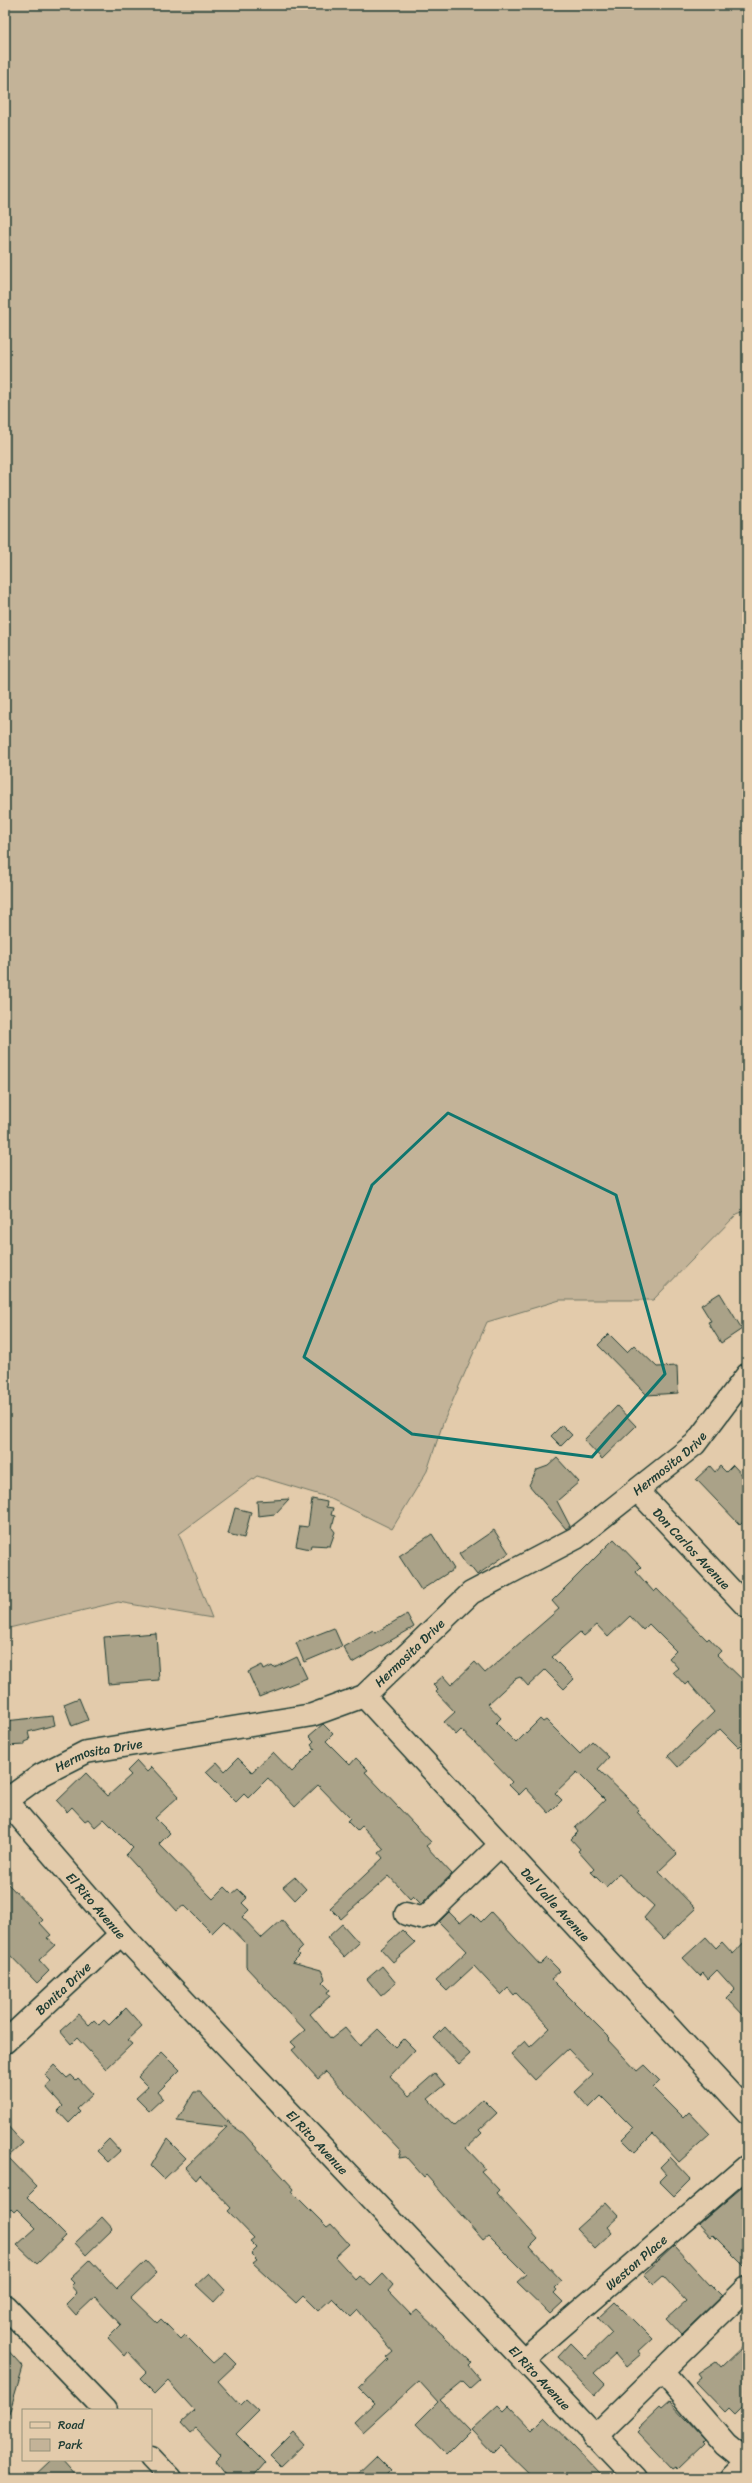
<svg xmlns="http://www.w3.org/2000/svg" width="752" height="2483" font-family="Sriracha,sans-serif">
<style>
.green{fill:#c3b398;stroke:#717866}
.building{fill:#aaa288;stroke:#1f3d34}
.lines{fill:none;stroke-linecap:round;stroke-linejoin:round}
.minor-casing{stroke:#1f3d34;stroke-width:25}
.major-casing{stroke:#1f3d34;stroke-width:25}
.minor{stroke:#e3cbab;stroke-width:22}
.major{stroke:#e3cbab;stroke-width:22}
.marked{fill:none;stroke:#0f766e;stroke-width:3;stroke-linejoin:round}
.labels{text-anchor:middle;stroke-width:3;stroke-linejoin:round;paint-order:stroke}
.street-label{font-size:13px;fill:#1f3d34;stroke:#e3cbab}
</style>
<rect width="100%" height="100%" fill="#e3cbab"/>
<filter id="ink" filterUnits="userSpaceOnUse"><feTurbulence type="fractalNoise" baseFrequency=".025" numOctaves="2"/><feDisplacementMap in="SourceGraphic" scale="8" xChannelSelector="R" yChannelSelector="G"/><feConvolveMatrix kernelMatrix="1 2 1 2 8 2 1 2 1" color-interpolation-filters="sRGB"/></filter>
<g filter="url(#ink)">
<!-- green -->
<path class="green" d="M5,5H747V1210L737,1214L653,1300H560L487,1322L443,1423L427,1471L392,1529L327,1497L257,1476L179,1534L212,1618L118,1602L5,1629Z"/>
<!-- building -->
<path class="building" d="M720,1293L742,1329L721,1343L708,1322L711,1321L701,1305Z
M609,1334L627,1352L634,1345L657,1367L677,1366L678,1393L647,1395L598,1345Z
M617,1406L636,1426L602,1459L584,1440Z
M562,1425L572,1435L561,1446L551,1436Z
M557,1458L579,1482L557,1501L570,1526L566,1529L529,1485L537,1470L548,1466Z
M733,1465L747,1480V1518L740,1525L696,1479L710,1466L715,1472L720,1466L726,1472Z
M289,1499L275,1514L258,1516L257,1501Z
M312,1499L327,1502L326,1507L333,1508L331,1515L335,1516L332,1528L335,1532L330,1546L311,1545L310,1549L296,1546L300,1526L308,1527Z
M235,1508L251,1512L244,1538L228,1534Z
M494,1530L509,1553L477,1575L470,1566L468,1568L459,1554Z
M432,1534L454,1569L421,1590L399,1556Z
M614,1539L641,1567L636,1572L654,1592L657,1589L707,1640L709,1638L721,1651L717,1655L747,1684V1752L740,1745L738,1747L720,1729L678,1767L668,1756L714,1712L688,1682L685,1685L673,1672L678,1668L669,1658L676,1651L649,1624L643,1630L630,1616L608,1637L597,1625L584,1636L580,1632L552,1657L574,1679L564,1689L545,1670L528,1686L520,1677L515,1679L488,1704L501,1718L496,1723L516,1743L540,1719L543,1722L546,1720L580,1754L592,1741L609,1757L598,1769L630,1800L639,1810L637,1812L677,1854L659,1871L696,1909L664,1939L644,1918L654,1906L619,1874L606,1887L591,1872L594,1869L578,1851L580,1849L571,1839L578,1832L575,1828L605,1800L577,1772L555,1793L562,1800L549,1813L526,1788L519,1795L509,1785L512,1782L474,1742L461,1730L456,1735L444,1722L455,1712L436,1692L438,1690L433,1685L443,1676L451,1685L475,1662L485,1673L559,1609L552,1601Z
M407,1614L414,1627L352,1663L343,1647L373,1630L375,1633Z
M334,1628L342,1646L304,1662L296,1643Z
M156,1633L159,1680L108,1684L104,1637Z
M297,1657L307,1678L259,1697L248,1672L262,1665L264,1670L272,1666L274,1668Z
M79,1698L88,1720L72,1726L64,1704Z
M53,1716L55,1725L28,1732L30,1740L25,1742V1745L5,1746V1721Z
M323,1724L333,1734L326,1741L350,1765L356,1758L368,1770L365,1772L431,1842L426,1846L452,1874L421,1904L413,1896L410,1899L389,1876L341,1919L330,1908L383,1858L379,1853L384,1849L362,1826L357,1831L347,1821L350,1818L318,1785L295,1807L268,1778L248,1798L244,1794L236,1802L206,1772L217,1762L225,1771L238,1758L252,1772L273,1752L292,1772L315,1749L311,1744L314,1741L309,1736Z
M137,1761L147,1772L152,1767L179,1796L155,1818L170,1833L159,1844L213,1899L225,1887L232,1894L238,1889L247,1898L242,1903L249,1910L242,1917L262,1938L282,1920L303,1947L297,1953L299,1955L292,1962L321,1970L325,1979L322,1982L330,1990L327,1992L330,1996L310,2014L331,2039L345,2028L360,2046L378,2029L396,2047L404,2039L415,2050L390,2076L409,2096L435,2073L445,2085L428,2099L454,2126L483,2099L497,2113L479,2130L482,2133L466,2148L485,2168L481,2171L499,2190L496,2193L538,2239L530,2247L562,2281L555,2288L557,2290L554,2293L563,2302L550,2314L517,2282L526,2274L488,2236L483,2240L426,2175L424,2177L406,2157L399,2158L401,2151L326,2072L318,2079L292,2050L296,2047L291,2042L305,2030L246,1967V1944L224,1921L212,1933L184,1905L177,1911L126,1855L133,1848L104,1819L95,1827L88,1819L85,1821L72,1807L67,1812L57,1801L86,1773L108,1796L131,1775L127,1771Z
M295,1877L306,1889L295,1900L283,1887Z
M5,1881L43,1920L40,1923L51,1935L47,1938L55,1945L39,1960L49,1971L37,1983L5,1950Z
M449,1912L460,1923L472,1913L481,1922L491,1912L540,1965L547,1958L560,1971L551,1979L610,2038L608,2040L637,2071L644,2065L660,2081L653,2088L683,2118L689,2112L710,2134L679,2162L653,2134L635,2152L622,2139L633,2128L601,2096L589,2108L575,2092L593,2075L568,2049L535,2080L511,2054L525,2041L530,2047L550,2028L516,1993L514,1995L508,1988L501,1995L474,1966L447,1991L436,1980L467,1951L439,1922Z
M342,1924L359,1943L344,1957L327,1938Z
M402,1930L415,1943L393,1962L381,1949Z
M706,1937L716,1948L722,1942L733,1954L747,1939V2019L727,1998L735,1990L717,1970L708,1979L703,1973L700,1976L683,1958Z
M382,1966L396,1983L381,1996L367,1979Z
M126,2008L142,2026L127,2040L132,2044L106,2069L77,2038L71,2044L60,2031L79,2014L89,2025L94,2020L99,2025L104,2020L109,2025Z
M445,2027L470,2054L459,2064L434,2038Z
M162,2052L180,2070L158,2092L163,2098L149,2111L136,2098L148,2087L138,2077Z
M54,2065L67,2078L71,2075L76,2080L78,2078L93,2094L77,2109L80,2112L69,2123L58,2111L63,2106L46,2087L51,2081L45,2075Z
M194,2092H200L230,2124L243,2133L294,2189L292,2192L327,2227L331,2224L349,2244L335,2257L356,2280L360,2276L371,2286L383,2274L393,2285L388,2291L411,2315L417,2310L471,2362L468,2365L480,2379L470,2388L463,2381L440,2400L470,2431L446,2455L416,2424L438,2402L419,2381L363,2432L354,2422L374,2403L359,2388L388,2360L386,2358L393,2352L358,2310L351,2317L332,2298L318,2311L303,2296L296,2303L253,2263L257,2260L251,2254L257,2248L250,2241L254,2238L228,2211L231,2208L200,2175L196,2180L185,2168L227,2127L177,2121Z
M5,2123L23,2143L8,2157L37,2187L27,2197L66,2236L37,2264L17,2245L36,2228L17,2209L14,2212L11,2209L5,2215Z
M109,2139L120,2151L108,2162L97,2151Z
M167,2139L186,2158L164,2179L151,2166Z
M670,2157L691,2179L674,2196L659,2181L666,2174L660,2167Z
M747,2183V2269L713,2235L711,2237L699,2224Z
M606,2202L619,2216L607,2227L612,2233L595,2249L576,2229Z
M102,2217L113,2229L86,2255L75,2243Z
M674,2246L710,2285L711,2284L722,2295L681,2335L666,2319L686,2301L663,2276L654,2284L644,2274Z
M90,2260L117,2289L146,2261L157,2273L131,2298L157,2323L161,2319L181,2339L185,2335L213,2363L225,2353L236,2364L218,2381L240,2405L246,2399L259,2411L236,2434L265,2463L252,2478H228L215,2461L221,2455L196,2429L191,2433L181,2422L194,2410L168,2381L155,2394L140,2379L147,2372L128,2352L125,2356L108,2338L121,2325L95,2297L76,2315L66,2304L77,2293L71,2286L74,2283L70,2279Z
M209,2273L225,2290L214,2302L196,2285Z
M615,2302L652,2339L639,2351L641,2354L626,2367L615,2354L594,2373L605,2384L594,2396L558,2357L571,2343L586,2358L612,2333L598,2318Z
M747,2343V2402L735,2414L729,2408L725,2412L696,2382L701,2378L698,2374L716,2362L721,2368Z
M5,2347L23,2367L9,2414L5,2413Z
M670,2402L705,2439L702,2442L704,2444L678,2469L676,2467L673,2469L638,2432L640,2430L638,2428L659,2408L661,2410Z
M498,2405L504,2411L509,2406L532,2430L545,2417L604,2478H533L500,2446L493,2453L471,2430Z
M293,2432L304,2444L281,2466L270,2455Z
M376,2456L390,2470L382,2478H353Z
M52,2460H62L78,2478H33Z"/>
<g class="lines">
<defs>
<g id="minor">
<path id="s1" d="M637,1490L747,1607"/>
<path id="s2" d="M364,1696L747,2112"/>
<path id="s3" d="M5,1801L41,1775L86,1752L312,1715L364,1696L471,1593L576,1538L695,1444L747,1375"/>
<path id="s4" d="M6,1801L121,1934L635,2478"/>
<path d="M406,1914L420,1918L428,1915L500,1845"/>
<path id="s5" d="M5,2042L121,1934"/>
<path d="M5,2306L105,2410"/>
<path id="s6" d="M524,2359L747,2166"/>
<path d="M662,2371L726,2445L747,2462"/>
<path d="M594,2437L747,2288"/>
<path d="M151,2458L170,2478"/>
</g>
<path id="major" d="M732,2478L747,2463"/>
</defs>
<!-- minor casing -->
<use href="#minor" class="minor-casing"/>
<!-- major casing -->
<use href="#major" class="major-casing"/>
<!-- minor -->
<use href="#minor" class="minor"/>
<!-- major -->
<use href="#major" class="major"/>
</g>
</g>
<!-- marked area -->
<path class="marked" d="M448,1113L616,1195L665,1374L592,1457L412,1434L304,1357L372,1185Z"/>
<g class="labels">
<!-- street labels -->
<g class="street-label">
<text dy="5" stroke="none"><textPath href="#s3" startOffset="766">Hermosita Drive</textPath></text>
<text dy="5" stroke="none"><textPath href="#s1" startOffset="80">Don Carlos Avenue</textPath></text>
<text dy="5" stroke="none"><textPath href="#s3" startOffset="442">Hermosita Drive</textPath></text>
<text dy="5" stroke="none"><textPath href="#s3" startOffset="106">Hermosita Drive</textPath></text>
<text dy="5" stroke="none"><textPath href="#s2" startOffset="283">Del Valle Avenue</textPath></text>
<text dy="5" stroke="none"><textPath href="#s4" startOffset="138">El Rito Avenue</textPath></text>
<text dy="5" stroke="none"><textPath href="#s5" startOffset="79">Bonita Drive</textPath></text>
<text dy="5" stroke="none"><textPath href="#s4" startOffset="462">El Rito Avenue</textPath></text>
<text dy="5" stroke="none"><textPath href="#s6" startOffset="148">Weston Place</textPath></text>
<text dy="5" stroke="none"><textPath href="#s4" startOffset="786">El Rito Avenue</textPath></text>
</g>
</g>
<!-- margin -->
<rect width="752" height="2483" fill="none" stroke="#e3cbab" stroke-width="20"/>
<rect x="10" y="10" width="732" height="2463" fill="none" stroke="#1f3d34" stroke-width="1.5" filter="url(#ink)"/>
<!-- legend -->
<rect x="22" y="2409" width="130" height="52" fill="#e3cbab" stroke="#95927b"/>
<rect x="30" y="2422" width="20" height="6" fill="#e3cbab" stroke="#95927b"/>
<text x="58" y="2429" font-size="12" fill="#1f3d34">Road</text>
<rect x="30" y="2439" width="20" height="12" fill="#c3b398" stroke="#95927b"/>
<text x="58" y="2449" font-size="12" fill="#1f3d34">Park</text>
</svg>
